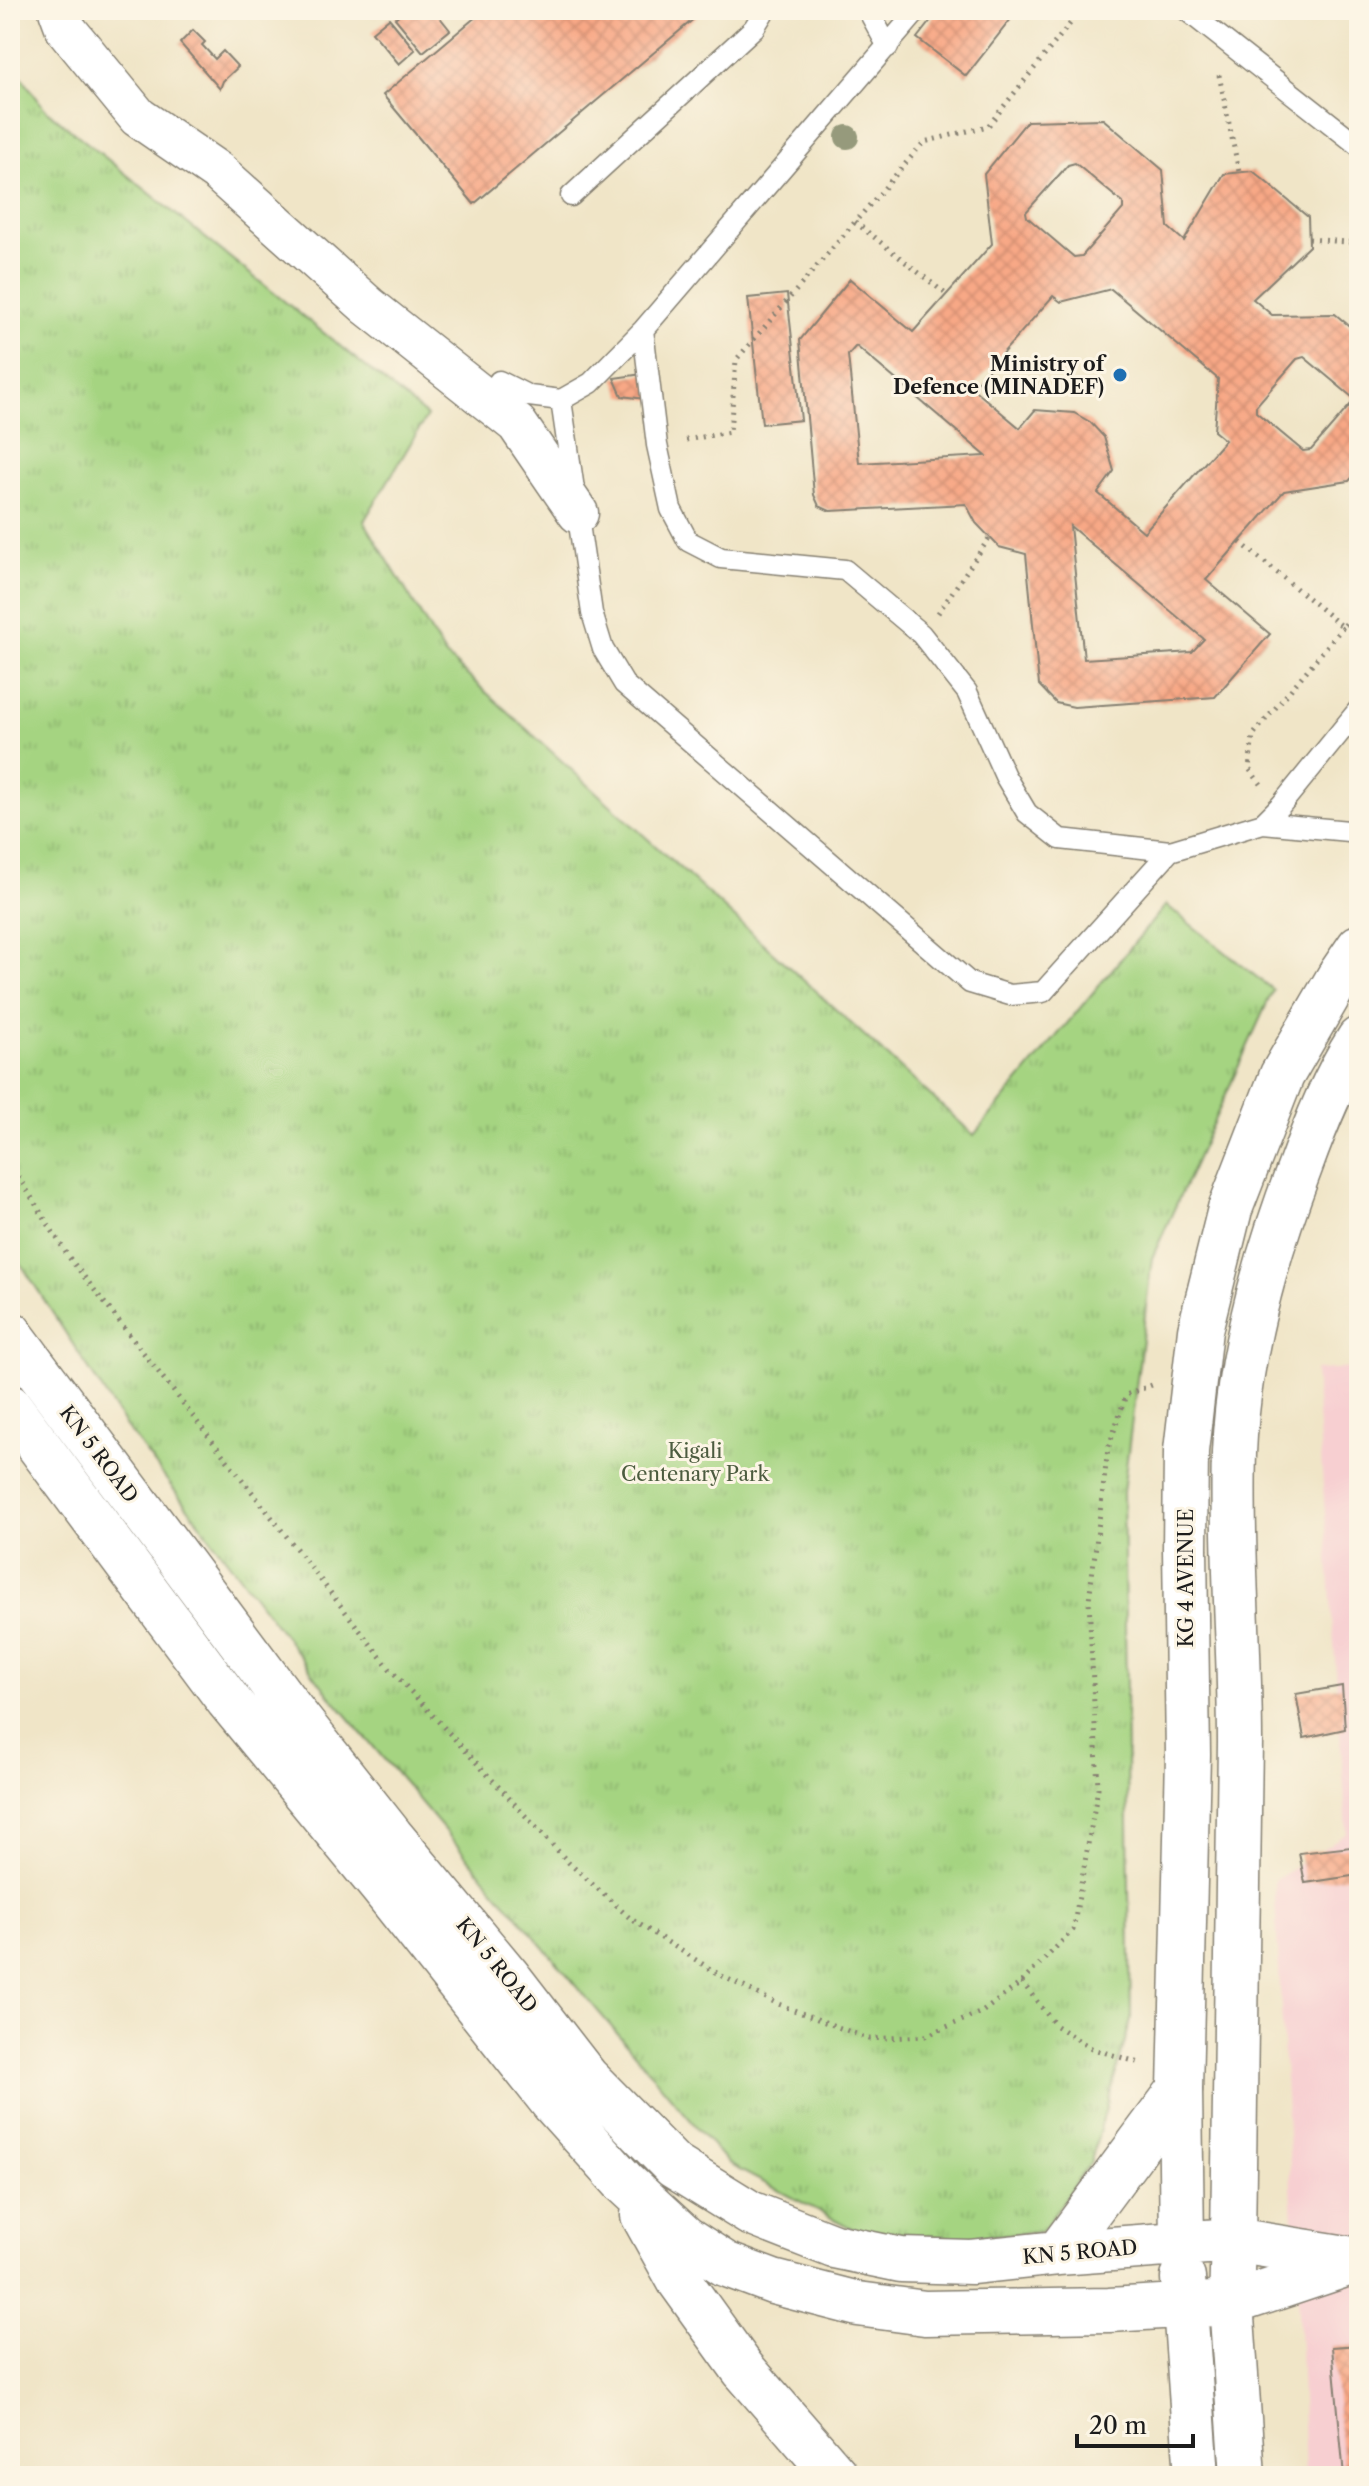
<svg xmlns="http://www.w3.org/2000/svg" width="1369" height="2486" font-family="'Libre Caslon Text',serif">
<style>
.built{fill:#f7cfd1}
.grass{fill:url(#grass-tufts);stroke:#60784e;stroke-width:2}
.building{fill:url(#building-cross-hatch);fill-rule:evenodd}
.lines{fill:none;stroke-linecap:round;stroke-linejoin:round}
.service-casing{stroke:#868072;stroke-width:23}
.minor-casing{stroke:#868072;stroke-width:43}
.secondary-casing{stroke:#868072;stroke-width:47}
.primary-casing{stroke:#868072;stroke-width:47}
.path{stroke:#868072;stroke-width:5;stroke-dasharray:2 6;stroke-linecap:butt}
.service{stroke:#fff;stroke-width:20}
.minor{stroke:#fff;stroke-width:40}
.secondary{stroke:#fff;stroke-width:44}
.primary{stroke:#fff;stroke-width:44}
.tree{fill:#969a7c}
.poi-dot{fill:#1f6fb2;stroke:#fcf5e5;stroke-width:3}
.labels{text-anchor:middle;stroke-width:6;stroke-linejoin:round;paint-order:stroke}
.poi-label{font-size:20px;font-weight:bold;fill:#1c1c1c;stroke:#fcf5e5;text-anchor:end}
.park-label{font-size:20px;fill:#4c5c3f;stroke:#fcf5e5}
.street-label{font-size:20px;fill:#1c1c1c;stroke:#fcf5e5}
</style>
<defs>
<pattern id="grass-tufts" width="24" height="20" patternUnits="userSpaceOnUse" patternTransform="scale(2)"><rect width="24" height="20" fill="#a5d481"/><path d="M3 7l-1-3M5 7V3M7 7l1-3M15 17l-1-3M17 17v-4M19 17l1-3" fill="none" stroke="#8db56f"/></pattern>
<pattern id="building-cross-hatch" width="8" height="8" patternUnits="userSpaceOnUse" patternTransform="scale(2)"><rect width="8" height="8" fill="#f8a886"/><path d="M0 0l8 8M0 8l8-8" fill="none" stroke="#d49073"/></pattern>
</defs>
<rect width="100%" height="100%" fill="#fcf5e5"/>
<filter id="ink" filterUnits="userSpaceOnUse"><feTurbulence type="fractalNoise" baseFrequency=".0125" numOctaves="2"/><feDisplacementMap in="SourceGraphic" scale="16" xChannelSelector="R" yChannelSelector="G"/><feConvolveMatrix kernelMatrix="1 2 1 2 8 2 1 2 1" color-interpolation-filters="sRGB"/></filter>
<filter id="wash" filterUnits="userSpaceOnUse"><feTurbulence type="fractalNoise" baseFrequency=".006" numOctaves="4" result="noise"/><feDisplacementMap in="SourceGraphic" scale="32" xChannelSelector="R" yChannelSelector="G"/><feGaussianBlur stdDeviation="1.8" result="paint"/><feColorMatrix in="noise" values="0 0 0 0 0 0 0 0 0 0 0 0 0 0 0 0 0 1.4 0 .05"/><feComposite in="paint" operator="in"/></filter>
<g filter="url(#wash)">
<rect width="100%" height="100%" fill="#f0e5c7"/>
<!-- built -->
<path class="built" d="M1359,1368V2476H1305L1300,2348L1274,1881L1347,1833L1315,1370Z"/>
<!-- grass -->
<path class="grass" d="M10,61L45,109L427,416L364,521L445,655L974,1135L1166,905L1273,990L1152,1258L1123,1492L1131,2020L1091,2161L1042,2232L954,2238L855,2230L728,2164L327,1692L125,1425L10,1247Z"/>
<g id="blocks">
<!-- building -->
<path class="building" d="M404,10H434L450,30L423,52L395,18Z
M484,10H701L702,12L474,204L383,95Z
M939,10H1018L966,76L917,38Z
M389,18L415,50L399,64L372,32Z
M193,30L205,42L202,45L215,59L223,51L238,67L223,81L220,89L180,43Z
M1103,119L1163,170L1168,227L1184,241L1224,174L1253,171L1308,217L1309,246L1253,299L1272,315L1335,314L1359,334V470L1349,481L1284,491L1206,580L1270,634L1215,697L1074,707L1056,703L1039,685L1026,554L999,547L976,523L966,504L830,511L819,506L814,495L800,340L850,279L913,332L992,244L984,174L1027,121ZM1075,163L1123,203V209L1082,256L1074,257L1027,217L1026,212L1068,165ZM1111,289L1218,379L1214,431L1225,440L1144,532L1098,493L1114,471L1104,437L1090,422L1074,413L1035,410L1020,428L972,388L1053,296L1061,302ZM856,346L986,456L859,463L848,355ZM1304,357L1352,397V403L1311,450L1303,451L1256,412V406L1297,359ZM1070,526L1204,639L1192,652L1084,659Z
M787,294L801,420L762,424L748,298Z
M657,372L661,401L622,396L614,378Z
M1342,1686L1345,1729L1304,1738L1296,1694Z
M1359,1846V1875L1305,1883L1299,1853Z
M1359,2345V2476H1344L1332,2347Z"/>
</g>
</g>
<g filter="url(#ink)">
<use href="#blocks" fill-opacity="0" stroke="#868072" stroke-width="2"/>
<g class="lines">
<defs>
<path id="service" d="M868,10L888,47
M1186,10L1359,146
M571,196L754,28L765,10
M643,330L657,445L671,509L688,541L721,558L845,570L921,634L967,692L1005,776L1027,813L1060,839L1170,851L1263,823L1359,832
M499,381L529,396L561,400L591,383L643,330L918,10
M561,400L592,613L603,649L624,684L970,983L1010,995L1043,992L1170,851
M1263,823L1281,805L1359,709"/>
<path id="minor" d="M59,10L66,29L138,117L218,172L368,306L517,424L578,513"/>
<path id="secondary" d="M1359,1039C1334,1078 1316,1123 1300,1167C1265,1258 1238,1355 1234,1453C1231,1550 1240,1646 1240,1742C1239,1908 1236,2074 1233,2240L1359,2260
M1182,2244L1180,2089L1188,1755L1185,1549L1186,1451L1200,1330L1230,1209L1282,1075L1340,975L1359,947
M1231,2303L1354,2262"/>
<path id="primary" d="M10,1333L292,1711L391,1836L507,1975L586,2077L674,2166L750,2213L834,2246L901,2260L971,2262L1058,2253L1233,2240L1231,2303L1243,2476
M10,1407L228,1700L382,1887L553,2103L624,2182L685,2238L725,2264L773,2282L858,2304L925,2313L1109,2310L1231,2303
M643,2215L679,2280L743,2369L836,2476
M1058,2253L1180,2089
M1183,2278L1197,2476"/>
</defs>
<!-- service casing -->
<use href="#service" class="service-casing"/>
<!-- minor casing -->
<use href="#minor" class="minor-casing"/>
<!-- secondary casing -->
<use href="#secondary" class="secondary-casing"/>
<!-- primary casing -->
<use href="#primary" class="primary-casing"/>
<!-- path -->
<path class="path" d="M1219,75L1239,172
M855,222L947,295
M1309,239L1359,243
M686,440L730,432L736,360L924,142L988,126L1081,10
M1240,542L1343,627L1359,608
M938,613L990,537
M1261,784L1249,769L1253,735L1343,627
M10,1163L68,1256L390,1669L569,1863L631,1919L720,1975L778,2004L869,2039L925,2036L982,2012L1022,1982L1056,2026L1093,2049L1140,2063
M1022,1982L1073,1930L1098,1788L1089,1600L1108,1449L1126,1395L1152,1385"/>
<!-- service -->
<use href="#service" class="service"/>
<!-- minor -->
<use href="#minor" class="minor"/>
<!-- secondary -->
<use href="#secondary" class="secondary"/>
<!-- primary -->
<use href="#primary" class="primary"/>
</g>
<!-- trees -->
<circle class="tree" cx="847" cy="137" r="12"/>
</g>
<!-- markers -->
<circle class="poi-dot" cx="1120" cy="375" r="8"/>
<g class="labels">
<!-- poi labels -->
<g class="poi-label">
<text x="1104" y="371">Ministry of<tspan x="1104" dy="23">Defence (MINADEF)</tspan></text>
</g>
<!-- park labels -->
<g class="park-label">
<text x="695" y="1458">Kigali<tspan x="695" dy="23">Centenary Park</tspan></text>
</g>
<!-- street labels -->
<g class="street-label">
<text transform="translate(99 1454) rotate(53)" y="7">KN 5 ROAD</text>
<text transform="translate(1186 1578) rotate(-90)" y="7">KG 4 AVENUE</text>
<text transform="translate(497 1965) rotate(51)" y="7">KN 5 ROAD</text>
<text transform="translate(1080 2252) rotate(-5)" y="7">KN 5 ROAD</text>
</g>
</g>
<!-- margin -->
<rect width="1369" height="2486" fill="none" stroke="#fcf5e5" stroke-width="40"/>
<!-- scale -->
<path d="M1077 2434v12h116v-12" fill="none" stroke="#1c1c1c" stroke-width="4"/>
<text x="1089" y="2434" font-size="24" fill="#1c1c1c" stroke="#fcf5e5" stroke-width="6" paint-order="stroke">20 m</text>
</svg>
